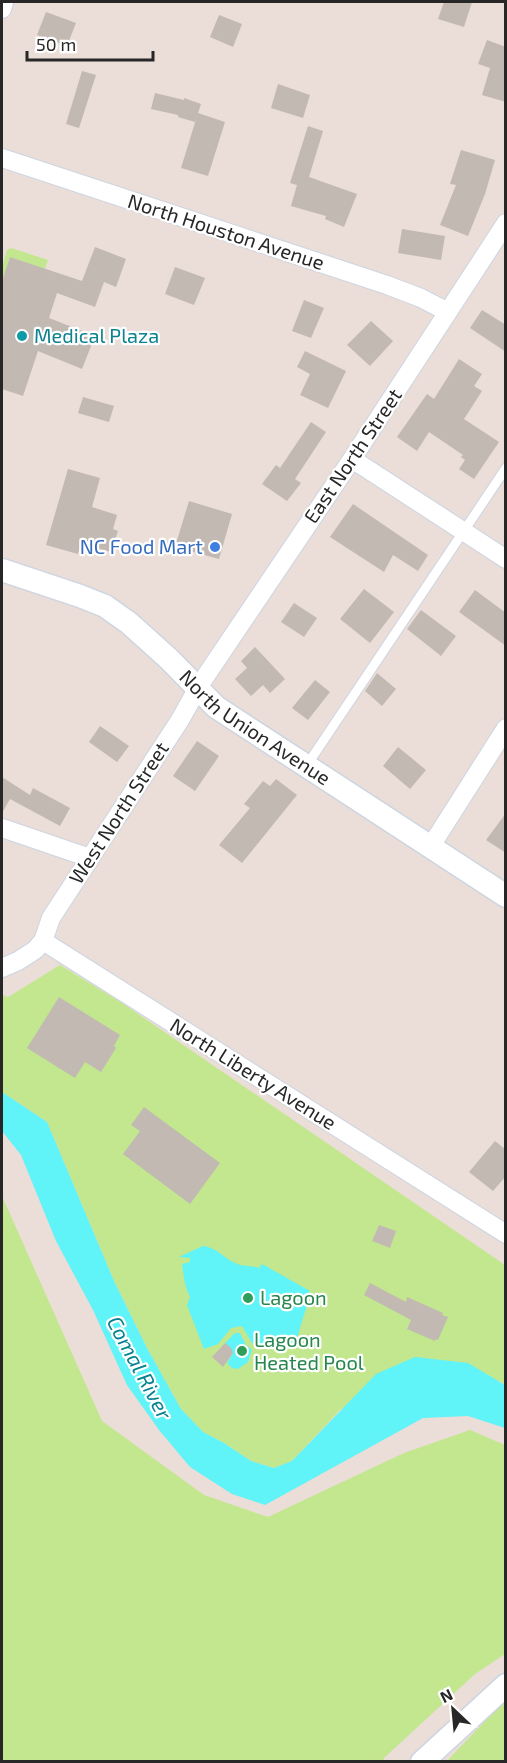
<svg xmlns="http://www.w3.org/2000/svg" width="507" height="1763" font-family="'Exo 2',sans-serif">
<style>
.green{fill:#c2e78e}
.water{fill:#60f3f7}
.building{fill:#c2b9b3}
.lines{fill:none;stroke-linecap:round;stroke-linejoin:round}
.service-casing{stroke:#ccd5e2;stroke-width:11}
.minor-casing{stroke:#ccd5e2;stroke-width:20}
.tertiary-casing{stroke:#ccd5e2;stroke-width:25}
.service{stroke:#fff;stroke-width:9}
.minor{stroke:#fff;stroke-width:18}
.tertiary{stroke:#fff;stroke-width:22}
.culture-dot{fill:#0f9aa8;stroke:#fff;stroke-width:2}
.shop-dot{fill:#3f7fe0;stroke:#fff;stroke-width:2}
.leisure-dot{fill:#2e9e5b;stroke:#fff;stroke-width:2}
.labels{text-anchor:middle;stroke-width:4.5;stroke-linejoin:round;paint-order:stroke}
.street-label{font-size:20px;fill:#272727;stroke:#fff}
.culture-label{font-size:20px;fill:#0d838f;stroke:#fff;text-anchor:start}
.shop-label{font-size:20px;fill:#366cbe;stroke:#fff;text-anchor:end}
.leisure-label{font-size:20px;fill:#27864d;stroke:#fff;text-anchor:start}
.water-label{font-size:21px;font-style:italic;fill:#058290;stroke:#fff}
</style>
<rect width="100%" height="100%" fill="#ebddd7"/>
<!-- green -->
<path class="green" d="M11,248L48,260L45,269L10,257L2,281V268L7,250Z
M60,965L122,1003L505,1265V1385L500,1381L341,1409L292,1461L274,1468L251,1461L224,1443L203,1432L181,1409L147,1348L114,1281L47,1122L2,1092V995L8,997Z
M2,1196L102,1421L204,1495L268,1517L404,1453L470,1430L505,1445V1654L475,1674L384,1758L383,1761H2Z
M505,1700V1761L446,1762Z"/>
<!-- water -->
<path class="water" d="M2,1092L47,1122L114,1281L147,1348L181,1409L203,1432L224,1443L251,1461L274,1468L292,1461L376,1374L415,1357L468,1363L505,1385V1428L468,1416L423,1418L265,1505L232,1494L190,1467L159,1430L127,1385L93,1310L56,1241L21,1155L2,1131Z
M203,1246C216,1247 224,1258 235,1263C243,1267 251,1265 259,1268L262,1264L310,1291L306,1299L309,1301C291,1345 307,1353 252,1343L242,1326L231,1328L218,1344L204,1349L187,1305L190,1297C184,1285 184,1276 182,1264L190,1262V1258L179,1257Z
M235,1333H240L246,1345L252,1350L248,1362L238,1369L232,1368L227,1363L233,1353L225,1343Z"/>
<!-- building -->
<path class="building" d="M444,2H472L464,27L438,19Z
M46,12L76,23L67,46L37,35Z
M219,15L242,24L233,47L210,37Z
M487,40L506,47V102L482,95L490,68L478,64Z
M82,71L96,75L79,128L66,124Z
M278,84L310,95L303,118L271,108Z
M155,93L184,100V98L201,104L195,122L178,117V115L151,109Z
M198,113L225,122L208,176L181,168Z
M308,126L323,131L309,177L357,194L344,227L325,219L326,216L291,206L297,185L290,183Z
M461,150L495,160L485,194L468,236L440,225L456,185L450,184Z
M402,229L445,236L441,260L398,253Z
M95,247L126,259L116,287L104,282L95,307L57,293L49,318L95,336L82,369L38,351L23,396L2,389V281L10,257L82,281Z
M175,267L205,278L194,305L165,294Z
M304,300L324,308L311,338L292,331Z
M482,310L506,325V352L470,328Z
M371,321L393,341L370,366L347,345Z
M305,351L346,371L328,408L300,395L310,374L297,367Z
M459,359L482,374L474,386L482,391L464,419L499,442L474,479L459,469L465,460L461,457L463,455L429,432L417,451L397,437L427,394L434,399Z
M83,397L114,406L109,422L78,413Z
M311,422L326,432L295,479L301,483L287,501L262,484L276,465L280,468Z
M68,469L100,478L92,507L117,515L113,529L118,531L111,552L81,543L78,554L46,545Z
M189,501L232,514L219,559L175,547Z
M353,504L428,555L418,571L393,555L384,572L330,537Z
M364,589L394,612L370,643L340,619Z
M475,590L506,613V646L459,612Z
M294,603L317,618L304,637L281,622Z
M421,610L456,636L441,656L407,629Z
M255,647L285,679L270,693L263,685L251,696L235,679L247,668L241,661Z
M377,673L396,689L382,706L365,691Z
M315,680L330,692L308,720L292,708Z
M100,726L129,746L117,762L89,742Z
M197,741L219,756L195,791L173,776Z
M398,747L426,770L410,789L383,766Z
M2,777L30,795L33,788L70,808L60,826L10,799L2,813Z
M276,779L297,795L242,863L219,845L250,808L244,804L263,781L270,786Z
M506,813V853L486,840Z
M59,997L120,1035L114,1046L116,1048L101,1072L85,1062L75,1078L27,1048Z
M144,1107L220,1163L190,1204L123,1154L140,1131L131,1125Z
M495,1141L506,1150V1176L493,1191L469,1172Z
M379,1225L396,1231L390,1248L372,1241Z
M370,1283L406,1302L407,1297L443,1313L442,1315L448,1317L438,1340L436,1339L435,1341L407,1329L411,1320L364,1295Z
M225,1343L231,1348L233,1353L223,1367L212,1357Z"/>
<g class="lines">
<defs>
<path id="service" d="M307,765L506,468"/>
<path id="minor" d="M2,9L4,2
M2,158L387,285L421,298L448,312
M352,459L506,559
M2,828L90,858
M431,846L506,728
M43,941L506,1234
M2,968L18,961L35,950L43,941L51,918L180,720L199,686L352,459L506,223"/>
<g id="tertiary">
<path id="s1" d="M2,570L80,596L105,606L129,623L169,659L216,707L506,896"/>
<path d="M422,1762L506,1685"/>
</g>
</defs>
<!-- service casing -->
<use href="#service" class="service-casing"/>
<!-- minor casing -->
<use href="#minor" class="minor-casing"/>
<!-- tertiary casing -->
<use href="#tertiary" class="tertiary-casing"/>
<!-- service -->
<use href="#service" class="service"/>
<!-- minor -->
<use href="#minor" class="minor"/>
<!-- tertiary -->
<use href="#tertiary" class="tertiary"/>
</g>
<!-- markers -->
<circle class="culture-dot" cx="22" cy="336" r="6"/>
<circle class="shop-dot" cx="215" cy="547" r="6"/>
<g class="leisure-dot">
<circle cx="248" cy="1298" r="6"/>
<circle cx="242" cy="1351" r="6"/>
</g>
<g class="labels">
<!-- street labels -->
<g class="street-label">
<text transform="translate(226 232) rotate(18)" y="7">North Houston Avenue</text>
<text transform="translate(353 456) rotate(-56)" y="7">East North Street</text>
<text dy="7" stroke="none"><textPath href="#s1" startOffset="303">North Union Avenue</textPath></text>
<text transform="translate(119 813) rotate(-57)" y="7">West North Street</text>
<text transform="translate(253 1074) rotate(32)" y="7">North Liberty Avenue</text>
</g>
<!-- culture labels -->
<g class="culture-label">
<text x="34" y="343">Medical Plaza</text>
</g>
<!-- shop labels -->
<g class="shop-label">
<text x="203" y="554">NC Food Mart</text>
</g>
<!-- leisure labels -->
<g class="leisure-label">
<text x="260" y="1305">Lagoon</text>
<text x="254" y="1347">Lagoon<tspan x="254" dy="23">Heated Pool</tspan></text>
</g>
<!-- water labels -->
<g class="water-label">
<text transform="translate(139 1368) rotate(62)" y="7">Comal River</text>
</g>
</g>
<!-- border -->
<rect width="507" height="1763" fill="none" stroke="#272727" stroke-width="6"/>
<!-- north arrow -->
<g transform="translate(453 1709) rotate(334)" stroke="#ffffff" stroke-width="4.5" paint-order="stroke">
<path d="M0-4.5L10 22L0 15L-10 22Z" fill="#272727"/>
<text y="-9" font-size="16" font-weight="bold" text-anchor="middle" fill="#272727">N</text>
</g>
<!-- scale -->
<path d="M27 51v9h126v-9" fill="none" stroke="#272727" stroke-width="3"/>
<text x="36" y="51" font-size="18" fill="#272727" stroke="#ffffff" stroke-width="4.5" paint-order="stroke">50 m</text>
</svg>
